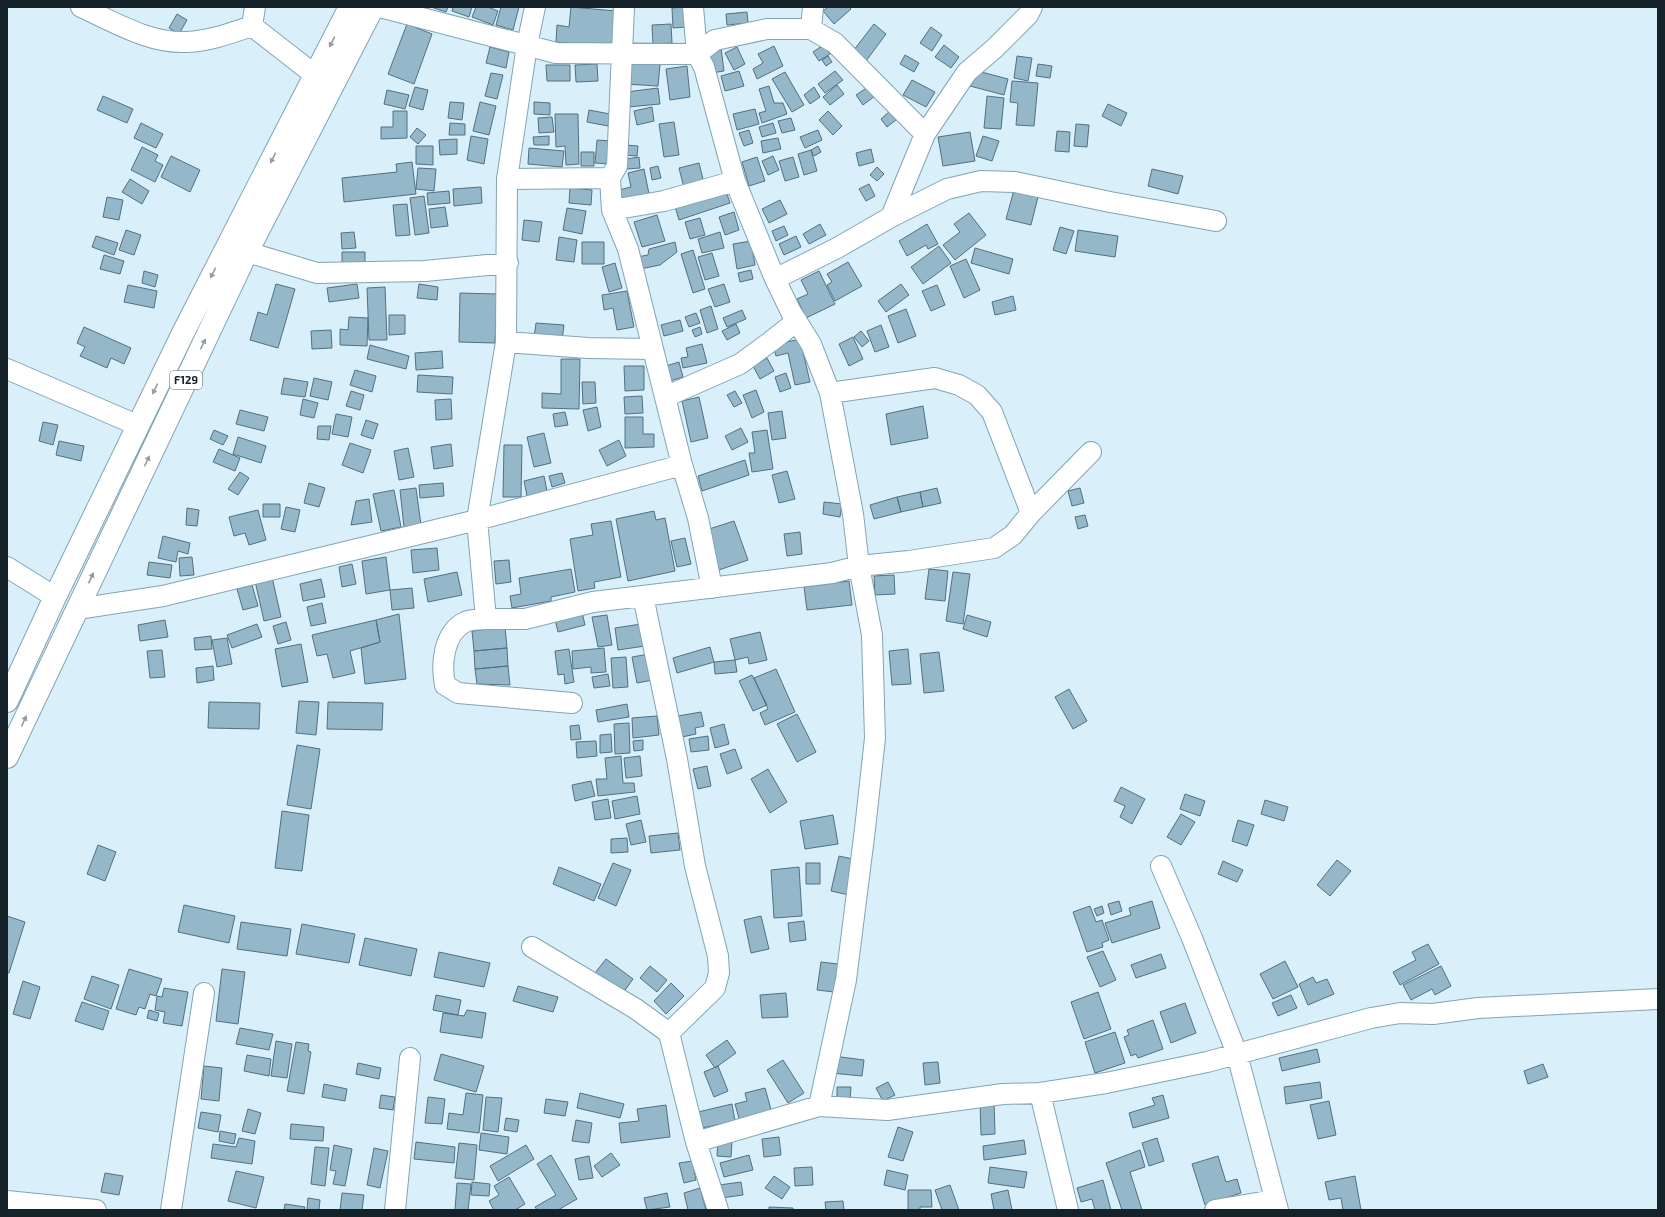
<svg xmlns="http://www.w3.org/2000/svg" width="1665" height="1217" font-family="'Exo 2',sans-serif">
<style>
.building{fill:#95b7ca;stroke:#517182}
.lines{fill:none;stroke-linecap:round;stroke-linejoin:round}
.minor-casing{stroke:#82a4b6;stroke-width:22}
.primary-casing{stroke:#82a4b6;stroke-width:24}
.minor{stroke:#fff;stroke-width:20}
.primary{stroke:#fff;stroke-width:22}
.oneway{fill:#969c9f}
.labels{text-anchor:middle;stroke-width:3;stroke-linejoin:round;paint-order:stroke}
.shield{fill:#fff;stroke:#5b6469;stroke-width:1}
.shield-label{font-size:11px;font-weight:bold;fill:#152229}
</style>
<rect width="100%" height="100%" fill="#d9effa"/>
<!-- building -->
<path class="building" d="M431,7H448L446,12Z
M453,7H472L469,17L452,11Z
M476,7H488L498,11L493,25L472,17Z
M501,7H519L513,30L496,25Z
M571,7L616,11L612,47L556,42L557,25L569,27Z
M685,7L686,27L673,28L672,8Z
M828,7H849L851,9L834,24L823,11Z
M747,12L748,23L727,25L726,14Z
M177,14L187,20L179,34L169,28Z
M407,24L432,34L414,84L388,74Z
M671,24L672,43L653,44L652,25Z
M874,24L886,34L863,65L850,55Z
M931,27L942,35L932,51L920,43Z
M825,44L830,54L819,61L813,52Z
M944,45L959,57L951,68L935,57Z
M774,46L783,66L757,79L753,69L763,63L758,54Z
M490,47L509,52L506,68L486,63Z
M737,47L745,64L734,70L725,53Z
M721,48L724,71L712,73L709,49Z
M905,55L919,63L914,72L900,64Z
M828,56L832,62L826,66L822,60Z
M1017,56L1032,58L1028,81L1014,78Z
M626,62L660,64L658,86L625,84Z
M597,64L598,81L576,82L575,65Z
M1038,64L1052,66L1050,78L1036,76Z
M546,65H570V81H547Z
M687,66L690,97L670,100L666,69Z
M974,70L1008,79L1004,95L970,86Z
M739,71L744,86L725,91L721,76Z
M835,71L843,80L825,93L818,84Z
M785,72L804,105L792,112L772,79Z
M491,73L503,75L497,99L485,96Z
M912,80L935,92L926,107L903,95Z
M1012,81L1038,83L1034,126L1016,125L1018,103L1010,102Z
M837,85L844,94L830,105L823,97Z
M769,86L774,103H783L787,114L762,123L759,113L766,111L759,89Z
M415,87L428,90L423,110L409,106Z
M814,87L820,97L810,104L804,95Z
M868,87L875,96L863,105L856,95Z
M658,88L660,104L628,107L626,92Z
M387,90L409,95L405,109L384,104Z
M103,96L133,109L127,123L97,110Z
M987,96L1004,98L1001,129L984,128Z
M450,102L464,103L462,120L448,118Z
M480,102L496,106L489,135L473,131Z
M534,102L550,103V115L534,114Z
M1108,104L1127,113L1121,126L1102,116Z
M652,107L654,121L637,125L634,111Z
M755,109L759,124L737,130L733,114Z
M589,110L610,114L608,126L587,122Z
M891,110L897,119L887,127L881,119Z
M393,111H407V138L381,139V127H393Z
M828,111L842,126L833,135L819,120Z
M555,114H578L579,164L566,165L565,146L556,147Z
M552,117L554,132L539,133L538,118Z
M791,118L795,130L782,133L778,121Z
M674,122L679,155L664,157L659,124Z
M141,123L163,134L156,148L134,138Z
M450,123L465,124V135H449Z
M773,123L776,133L762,137L759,127Z
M1076,124L1089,125L1087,147L1074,146Z
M417,128L426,135L418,144L410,137Z
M749,130L753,143L744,146L739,133Z
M818,130L822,140L805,148L800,137Z
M1057,131L1070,132L1069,152L1055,151Z
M970,132L975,161L943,166L938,137Z
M471,136L488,139L484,164L467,160Z
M549,136V145H534L533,137Z
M983,136L999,141L992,161L976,156Z
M778,138L781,149L763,153L761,141Z
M457,139V154L440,155L439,140Z
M597,140L611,141L609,164L595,163Z
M625,145L638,146L637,156L624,155Z
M416,146H433V165L416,164Z
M818,146L821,152L814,156L811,150Z
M142,147L158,155L155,161L163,165L155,182L131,170Z
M529,148L564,151L562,167L528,164Z
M871,149L874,162L859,166L856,153Z
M811,150L817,171L804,175L798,154Z
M581,152H594V166H581Z
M171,156L200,170L190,192L161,177Z
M773,156L779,170L768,175L762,161Z
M639,157L640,168L627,169L626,159Z
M757,157L765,181L749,186L742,162Z
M793,157L799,177L785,181L779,161Z
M412,162L416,194L344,202L342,178L397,172L396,164Z
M699,163L704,183L684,188L679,168Z
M658,166L661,178L652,180L650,168Z
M877,167L884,174L877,181L870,175Z
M418,168L436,169L434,191L416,189Z
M644,169L650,199L622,204L619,190L631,187L628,173Z
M1152,169L1183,176L1178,194L1148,186Z
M130,179L149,191L142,204L122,192Z
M869,184L875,196L866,201L859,189Z
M724,186L730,203L679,220L674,203Z
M481,187L482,203L454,206L453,189Z
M570,188L592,190L591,205L569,203Z
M1014,190L1038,197L1031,225L1006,219Z
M449,191L450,203L428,205L427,193Z
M424,196L429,233L415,235L410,198Z
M107,197L123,200L119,220L103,217Z
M780,200L787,214L769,223L762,209Z
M407,204L410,235L396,236L393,205Z
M445,207L448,226L431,228L429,209Z
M567,208L586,211L582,234L563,230Z
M734,212L739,230L725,235L719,217Z
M969,213L986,235L955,260L943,245L960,232L954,224Z
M657,215L665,241L642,247L634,222Z
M700,218L705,235L690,239L685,222Z
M524,220L542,222L539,242L522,240Z
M820,224L826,235L809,244L803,234Z
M927,224L938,244L928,249L926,245L907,256L899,241Z
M784,226L788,235L776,241L772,231Z
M1060,227L1074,231L1066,254L1053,250Z
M126,230L141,235L134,255L119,250Z
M1078,230L1118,236L1115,257L1075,251Z
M354,232L356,248L342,249L341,233Z
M720,232L724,248L702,253L698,239Z
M96,236L118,243L114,255L92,247Z
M796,236L801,247L784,255L779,244Z
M559,237L577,240L574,262L556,260Z
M751,241L755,265L737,269L733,244Z
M582,242H604V264H582Z
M675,242L677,252L660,265L640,269L637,257L648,255L649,249Z
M939,246L951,263L923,284L911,267Z
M975,248L1013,259L1009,274L971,263Z
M693,250L705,289L693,293L681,254Z
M342,252H365V265H342Z
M712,253L719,276L705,280L698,257Z
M104,255L124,261L120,274L100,269Z
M966,259L980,290L964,298L950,266Z
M848,262L862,286L835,301L827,285L832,282L827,274Z
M615,263L622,288L609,292L602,267Z
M751,270L753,279L740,282L738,273Z
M144,271L158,275L155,287L142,283Z
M819,271L835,304L806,318L797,299L808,294L801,280Z
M276,284L295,289L278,348L250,340L258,312L267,315Z
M357,284L359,298L329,302L327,288Z
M419,284L438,287L437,300L417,298Z
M724,284L730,302L715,307L708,289Z
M901,284L909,295L886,312L878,301Z
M128,285L157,291L154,308L124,302Z
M937,285L945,305L931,311L922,291Z
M385,287L387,340H369L367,288Z
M627,291L634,327L617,330L613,308L604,310L602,295Z
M460,293L497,294L495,343L459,342Z
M1013,296L1016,310L995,315L992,302Z
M711,306L718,329L707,333L700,310Z
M906,309L916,336L898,343L888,316Z
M742,310L746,319L727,327L723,318Z
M696,313L700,323L689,327L685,317Z
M389,315H405V334L389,335Z
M349,317L368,318L367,346L340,345V329L348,330Z
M680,320L683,331L664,336L661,325Z
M536,323L564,325L562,340L534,338Z
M736,324L740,333L727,340L722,331Z
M881,325L889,347L875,352L867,331Z
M84,327L131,348L124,364L111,358L107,368L80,356L85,347L77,343Z
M700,327L702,334L695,337L692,330Z
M331,330L332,348L312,349L311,331Z
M861,331L869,341L862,347L854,337Z
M853,337L863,359L849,366L839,344Z
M800,339L810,382L795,385L788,353L776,356L773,345Z
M702,344L707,363L683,368L681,358L688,357L686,348Z
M370,345L409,356L406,369L367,359Z
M442,351L443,368L416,370L415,353Z
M767,358L774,371L760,379L753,366Z
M561,359H580L579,409L542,408V393L561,394Z
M679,362L683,377L670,381L666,366Z
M624,366H644V390L625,391Z
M355,370L376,376L372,392L350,385Z
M786,373L791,388L780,392L775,377Z
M418,375L453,377L452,394L417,392Z
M284,378L308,382L305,397L281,394Z
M314,378L332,382L328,400L310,396Z
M582,382H595L596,403L583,404Z
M756,390L764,412L752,418L743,395Z
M351,391L364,395L360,410L346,406Z
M735,391L742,403L734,407L727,395Z
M642,396L643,413L625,414L624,397Z
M699,397L708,438L691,442L682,401Z
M303,399L318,403L314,418L300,415Z
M451,399L452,419L436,420L435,400Z
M923,406L928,438L891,445L886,414Z
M597,407L601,427L588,431L583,410Z
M240,410L268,417L264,431L236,424Z
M782,411L786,438L772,440L768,413Z
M565,412L568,425L555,427L553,414Z
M336,414L352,417L348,437L332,434Z
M625,417H643V434H654V447L625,448Z
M366,420L378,424L373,439L361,435Z
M43,422L58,425L53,445L39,441Z
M318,426H331L329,440L317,439Z
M741,428L748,442L732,450L725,436Z
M214,430L228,436L223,445L210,439Z
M767,430L773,469L752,472L749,453H755L752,432Z
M544,433L551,463L534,467L527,437Z
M238,437L266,446L261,463L233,454Z
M619,440L626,456L607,466L599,450Z
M59,441L84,446L81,461L56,455Z
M350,443L371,450L363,473L342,465Z
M451,444L453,466L434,469L431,447Z
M504,445H522L521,497H503Z
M408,448L414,477L399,480L394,451Z
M219,449L240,458L235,471L213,462Z
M745,460L749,475L702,491L698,476Z
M787,471L795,499L779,503L772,475Z
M240,472L249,478L238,495L228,489Z
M562,473L565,483L552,487L549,476Z
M544,476L547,491L527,496L524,481Z
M309,483L325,488L319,507L304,503Z
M443,483L444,496L420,498L419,485Z
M416,488L421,525L404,527L400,490Z
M937,488L941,503L923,507L920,492Z
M1080,488L1084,503L1072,506L1068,491Z
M394,490L401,527L381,531L373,494Z
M920,492L923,507L901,512L897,497Z
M897,497L901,512L874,519L870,505Z
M369,499L372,522L351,525L356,501Z
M824,502L842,504L840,517L823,514Z
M263,504H280V517H263Z
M286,507L300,510L295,532L281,529Z
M187,508L199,510L197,526L186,525Z
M258,510L266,540L249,545L245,533L234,536L229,517Z
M654,511L656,520L665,518L675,571L628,581L616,519Z
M1085,515L1088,526L1078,529L1075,517Z
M611,521L621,577L594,582L595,588L578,591L570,539L593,535L591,524Z
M734,521L748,560L716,571L703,531Z
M800,532L802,554L787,556L784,534Z
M163,536L190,543L188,554L178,551L176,562L158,558Z
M685,538L691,564L677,567L671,541Z
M437,548L439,570L413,573L411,550Z
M192,557L194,575L180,576L179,558Z
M386,557L390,590L366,594L362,561Z
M509,560L511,582L496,584L494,561Z
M149,562L172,565L170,578L147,575Z
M352,564L356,584L342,587L339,567Z
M571,569L575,592L551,597V601L512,608L510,596L521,594L519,578Z
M929,569L948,571L945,601L925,599Z
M457,572L462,595L428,602L424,579Z
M953,572L970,574L963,624L946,621Z
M894,575L895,594L875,595L874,576Z
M272,577L281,617L264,621L255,581Z
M321,579L325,597L303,601L300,584Z
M849,581L852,605L807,610L804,587Z
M252,585L258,606L243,610L237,589Z
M412,588L414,608L392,610L390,590Z
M322,603L326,623L311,626L307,607Z
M582,612L585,625L558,632L555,619Z
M399,614L406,679L365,684L361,648L380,642L376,620Z
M607,615L612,645L598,647L592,617Z
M967,615L991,622L987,637L963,629Z
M165,620L168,637L140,641L138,625Z
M376,620L380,642L350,651L355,673L333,678L327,654L317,656L312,635Z
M286,622L291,640L278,644L273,626Z
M257,624L262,637L232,648L227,635Z
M641,624L645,646L618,650L615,628Z
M505,627L507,648L474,651L472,631Z
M760,632L767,660L749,664L748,657L735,660L730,639Z
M211,636L212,649L195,650L194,638Z
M227,638L232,664L217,667L212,640Z
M301,644L308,682L282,687L275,649Z
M710,647L714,662L677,673L673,658Z
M507,648L508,666L475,669L474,651Z
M604,648L606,672L591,673V667L573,669L572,651Z
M569,649L574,682L565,684L564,674L558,675L555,651Z
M908,649L911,684L892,685L889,651Z
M162,650L165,677L150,678L147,651Z
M939,652L944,691L924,693L920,654Z
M649,654L653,680L637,683L632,657Z
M626,657L628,687L613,688L611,658Z
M735,660L737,672L715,674L714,662Z
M213,666L214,680L197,683L196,668Z
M508,666L510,685L477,684L475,669Z
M776,669L795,712L765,725L760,713L768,709L754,678Z
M608,674L610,686L594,688L592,677Z
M752,675L767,705L753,711L739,681Z
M1069,689L1087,721L1073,729L1055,697Z
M299,701L319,702L316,735L296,733Z
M209,702L260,703L259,729L208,728Z
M328,702L383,703L382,730L327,729Z
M627,704L629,717L598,722L596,710Z
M701,712L704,726L695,728L696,734L682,737L678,716Z
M797,714L816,752L797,762L777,724Z
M657,716L659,735L633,738L632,718Z
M629,723L630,753L615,754L614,724Z
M724,724L729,744L715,748L710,728Z
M579,725L581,739L571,740L570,726Z
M611,734L612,752L600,753V735Z
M708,736L709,750L691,752L689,739Z
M643,740V750L634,751L633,741Z
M596,741L597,756L577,758L576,742Z
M297,745L320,749L311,809L287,805Z
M735,749L742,768L727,774L720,754Z
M621,756L623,783H634L635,792L598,796L596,779H607L605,758Z
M640,756L642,776L626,778L624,758Z
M707,766L711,786L698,789L693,769Z
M768,769L787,802L770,813L751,779Z
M591,781L595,796L575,801L572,785Z
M1121,787L1145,799L1132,824L1120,817L1125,806L1114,801Z
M1185,794L1205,801L1200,816L1180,809Z
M637,796L640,814L615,819L612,801Z
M608,799L611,818L595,820L592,802Z
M1265,800L1288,807L1284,821L1261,814Z
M282,811L309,815L302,871L275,868Z
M1181,814L1195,822L1181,845L1167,837Z
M833,815L838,844L805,849L800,821Z
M641,820L646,842L631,845L626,824Z
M1238,820L1254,825L1247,846L1232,841Z
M678,833L680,850L651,853L649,836Z
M627,838L628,852L611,853V839Z
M98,845L116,852L105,881L87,874Z
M839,856L857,860L849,895L831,891Z
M1337,860L1351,871L1330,896L1317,885Z
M1223,861L1243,870L1237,882L1218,874Z
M613,863L631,870L616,906L598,898Z
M806,863H820V884H806Z
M559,867L601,884L594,901L553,884Z
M799,867L802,916L774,918L771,870Z
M1119,901L1122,911L1111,915L1108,904Z
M1152,901L1160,928L1112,943L1105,923L1131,915L1129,908Z
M184,905L235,916L229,943L178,932Z
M1090,906L1096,922L1102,920L1109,940L1102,943L1103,947L1087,952L1073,912Z
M1102,906L1104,913L1097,916L1094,909Z
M7,916L25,922L9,973H7Z
M761,916L769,949L751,953L744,920Z
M804,921L806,940L790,942L788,923Z
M241,922L291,929L287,956L237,949Z
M302,924L355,934L349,963L296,954Z
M365,938L417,949L411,976L359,965Z
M1428,944L1439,964L1400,985L1393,972L1416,960L1412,952Z
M1103,951L1116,980L1100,987L1087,957Z
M439,952L490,963L484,987L434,977Z
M1161,954L1166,968L1136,978L1131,965Z
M606,959L633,979L623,993L595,973Z
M1285,961L1298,987L1273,999L1260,974Z
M821,962L838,964L834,992L817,990Z
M650,966L667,980L657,992L640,978Z
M1441,966L1451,986L1435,995L1432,989L1411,1000L1403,985Z
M129,969L162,979L156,996L150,994L145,1009L139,1007L136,1015L116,1009Z
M222,969L245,972L238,1024L216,1021Z
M92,976L119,985L111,1009L84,999Z
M1313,977L1316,983L1327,979L1334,994L1308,1005L1299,984Z
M23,981L40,987L30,1019L13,1014Z
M671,983L684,996L666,1014L654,1001Z
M518,986L558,997L553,1012L513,1001Z
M164,988L188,992L182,1026L163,1023L165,1012L155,1010L157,996L162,997Z
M1098,992L1111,1029L1084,1039L1071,1002Z
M786,993L788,1017L762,1018L760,995Z
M436,995L461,1000L458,1015L433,1010Z
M1291,995L1297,1008L1278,1016L1272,1003Z
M82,1002L109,1011L103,1030L75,1021Z
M1185,1003L1196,1033L1171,1043L1160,1012Z
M149,1010L159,1013L157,1021L147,1018Z
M467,1010L486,1013L482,1038L440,1032L443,1013L464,1016Z
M1153,1020L1163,1049L1138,1058L1136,1054L1131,1056L1124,1037L1129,1035L1127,1030Z
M240,1028L273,1034L269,1050L236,1044Z
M1115,1032L1125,1063L1095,1073L1085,1042Z
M727,1040L736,1053L715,1068L706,1055Z
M276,1041L292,1044L287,1078L271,1076Z
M296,1042L309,1044L308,1051L311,1052L304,1094L287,1091Z
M1317,1049L1320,1062L1282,1071L1279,1058Z
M441,1054L484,1066L476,1092L434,1080Z
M247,1055L271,1059L269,1076L244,1071Z
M833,1056L864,1060L862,1076L831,1073Z
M783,1060L804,1093L788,1103L767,1070Z
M938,1062L940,1083L925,1085L923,1063Z
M358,1063L381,1068L379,1079L356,1074Z
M1543,1064L1548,1077L1528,1084L1524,1071Z
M204,1066L222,1068L219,1101L201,1099Z
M718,1066L728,1091L714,1097L704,1072Z
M888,1082L895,1095L883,1101L876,1088Z
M1320,1082L1322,1098L1286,1104L1284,1087Z
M324,1084L347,1089L345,1101L322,1097Z
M837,1087H851L850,1101L837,1100Z
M765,1088L772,1113L740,1122L735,1104L747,1101L745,1093Z
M466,1093L483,1095L479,1133L447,1129L449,1113L463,1115Z
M580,1093L624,1104L620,1118L577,1108Z
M381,1095L395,1097L393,1110L379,1108Z
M1163,1095L1169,1118L1133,1128L1129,1113L1155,1105L1152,1098Z
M428,1097L445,1099L442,1124L425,1123Z
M486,1097L502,1098L498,1132L483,1130Z
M546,1099L568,1102L565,1116L544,1113Z
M994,1100L995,1134L981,1135L980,1101Z
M1329,1101L1336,1135L1318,1139L1310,1105Z
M732,1104L735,1121L702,1128L698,1112Z
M666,1105L670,1137L621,1143L619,1123L639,1121L637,1109Z
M248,1109L261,1113L255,1134L242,1131Z
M201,1112L221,1115L218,1132L198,1128Z
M506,1118L519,1120L517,1132L504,1130Z
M576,1120L592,1123L589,1143L572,1141Z
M291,1124L324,1127L323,1141L290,1139Z
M898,1127L913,1132L903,1161L888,1157Z
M220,1131L236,1134L234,1144L219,1141Z
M481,1133L509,1137L507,1154L479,1150Z
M779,1137L781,1155L764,1157L762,1139Z
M239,1138L255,1141L252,1164L211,1158L213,1144L236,1147Z
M1157,1138L1164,1161L1149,1166L1142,1143Z
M718,1140L732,1141L731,1157L717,1156Z
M1024,1140L1026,1154L984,1160L983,1146Z
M416,1142L455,1147L454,1163L414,1159Z
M459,1143L477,1145L474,1180L455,1178Z
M334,1145L352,1149L345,1186L333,1184L336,1171L330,1170Z
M526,1145L534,1159L498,1181L490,1166Z
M315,1147L329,1148L325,1186L311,1184Z
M374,1148L388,1151L380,1188L367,1185Z
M1140,1150L1145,1167L1130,1172L1142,1210H1122L1106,1163Z
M611,1153L620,1165L602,1177L594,1166Z
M551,1155L577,1199L558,1210H537L535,1207L556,1195L537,1164Z
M749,1155L753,1170L724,1177L720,1163Z
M589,1156L593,1178L579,1180L575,1159Z
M1218,1156L1226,1182L1237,1179L1241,1193L1205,1205L1192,1164Z
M692,1161L696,1180L684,1183L679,1163Z
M812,1167L813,1185L795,1186L794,1168Z
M990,1167L1027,1172L1024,1188L988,1183Z
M887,1170L908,1175L905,1190L884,1185Z
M236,1171L264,1177L256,1208L228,1201Z
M105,1173L123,1176L119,1195L101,1192Z
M774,1176L790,1187L782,1199L765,1188Z
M1355,1176L1361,1210H1343L1341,1198L1329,1200L1325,1182Z
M509,1177L525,1204L515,1210H494L489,1201L499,1195L494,1186Z
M1103,1180L1111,1210H1095L1092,1199L1081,1202L1077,1188Z
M472,1182L490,1184L489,1196L471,1195Z
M741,1182L743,1195L721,1198L719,1185Z
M457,1183L471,1184L468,1210H455Z
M950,1185L959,1210H942L935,1190Z
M700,1188L706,1210H688L684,1193Z
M908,1190H931L932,1207H920V1210H908Z
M1008,1190L1012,1210H994L991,1194Z
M342,1193L364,1195L362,1210H340Z
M667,1193L670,1207L647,1210L644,1198Z
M308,1198L320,1200L319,1210H307Z
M843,1201L844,1210H826L825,1202Z
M285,1204L305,1207L304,1210H284Z
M769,1207L793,1208V1210H769Z"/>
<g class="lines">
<defs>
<path id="minor" d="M81,7C114,22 150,44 187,42C210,41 231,33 252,26
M255,7L252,26L315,75L326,86
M380,7L556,53L697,54L715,40L767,29H811L835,43L925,134
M535,7L527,45L507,179L506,342L477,520L486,619C480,620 471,619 465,622C443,633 441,665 445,685L458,693L572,703
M693,7L697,54L704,67L735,181L775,279L791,312L811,344L830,393L853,514L859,566L872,635L875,738L865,829L846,980L819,1106
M811,29L813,7
M610,178L617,166L624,7
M507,179L610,178L612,210L628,249L682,465L698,518L712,588
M612,210L664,201L735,181
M891,217L947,189L981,181L1015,182L1110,202L1216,221
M247,252L317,273L425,271L508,263
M775,279L837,248L891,217L925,134L967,72L995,48L1028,15L1032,7
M506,342L588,348L652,349
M7,369L137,425
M830,393L935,378L959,385L977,395L992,412L1031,513
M665,397L740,364L770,342L797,321
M7,567L55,597
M643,596L677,759L695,866L718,956L719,973L715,988L669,1033
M77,609L163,596L477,520L682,465
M486,619H525L593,602L832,573L859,566L909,561L994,548L1013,535L1031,513L1091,452
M1161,866L1192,938L1237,1054L1278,1210
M532,947L636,1009L669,1033L696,1142L718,1210
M1040,1093L1068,1210
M696,1142L819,1106L887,1110L1003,1094L1040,1093L1106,1083L1207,1062L1371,1018L1400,1013L1433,1014L1478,1008L1658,999
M7,1201L96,1210
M171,1210L204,993
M395,1210L410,1058
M1215,1210L1275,1200"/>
<path id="primary" d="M7,701L55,597L183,333L350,7
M7,757L247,252L373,7"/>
</defs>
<!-- minor casing -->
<use href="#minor" class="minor-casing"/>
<!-- primary casing -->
<use href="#primary" class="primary-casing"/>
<!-- minor -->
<use href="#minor" class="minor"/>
<!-- primary -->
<use href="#primary" class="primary"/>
</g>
<!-- one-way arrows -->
<defs><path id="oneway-solid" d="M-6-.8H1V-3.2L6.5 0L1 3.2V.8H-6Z"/></defs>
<g class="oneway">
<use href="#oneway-solid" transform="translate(332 42) rotate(117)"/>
<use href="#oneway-solid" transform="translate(273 158) rotate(117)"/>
<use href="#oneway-solid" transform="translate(213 273) rotate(117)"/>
<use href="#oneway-solid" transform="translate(203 344) rotate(-64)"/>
<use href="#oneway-solid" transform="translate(155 389) rotate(116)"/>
<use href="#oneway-solid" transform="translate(147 461) rotate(-64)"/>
<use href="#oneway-solid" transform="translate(91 578) rotate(-65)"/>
<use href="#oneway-solid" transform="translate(24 721) rotate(-65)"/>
</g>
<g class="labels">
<!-- shield labels -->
<rect class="shield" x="170" y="371" width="32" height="18" rx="3"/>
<g class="shield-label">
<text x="186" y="384">F129</text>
</g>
</g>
<!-- border -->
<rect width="1665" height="1217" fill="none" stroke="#152229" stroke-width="16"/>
</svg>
